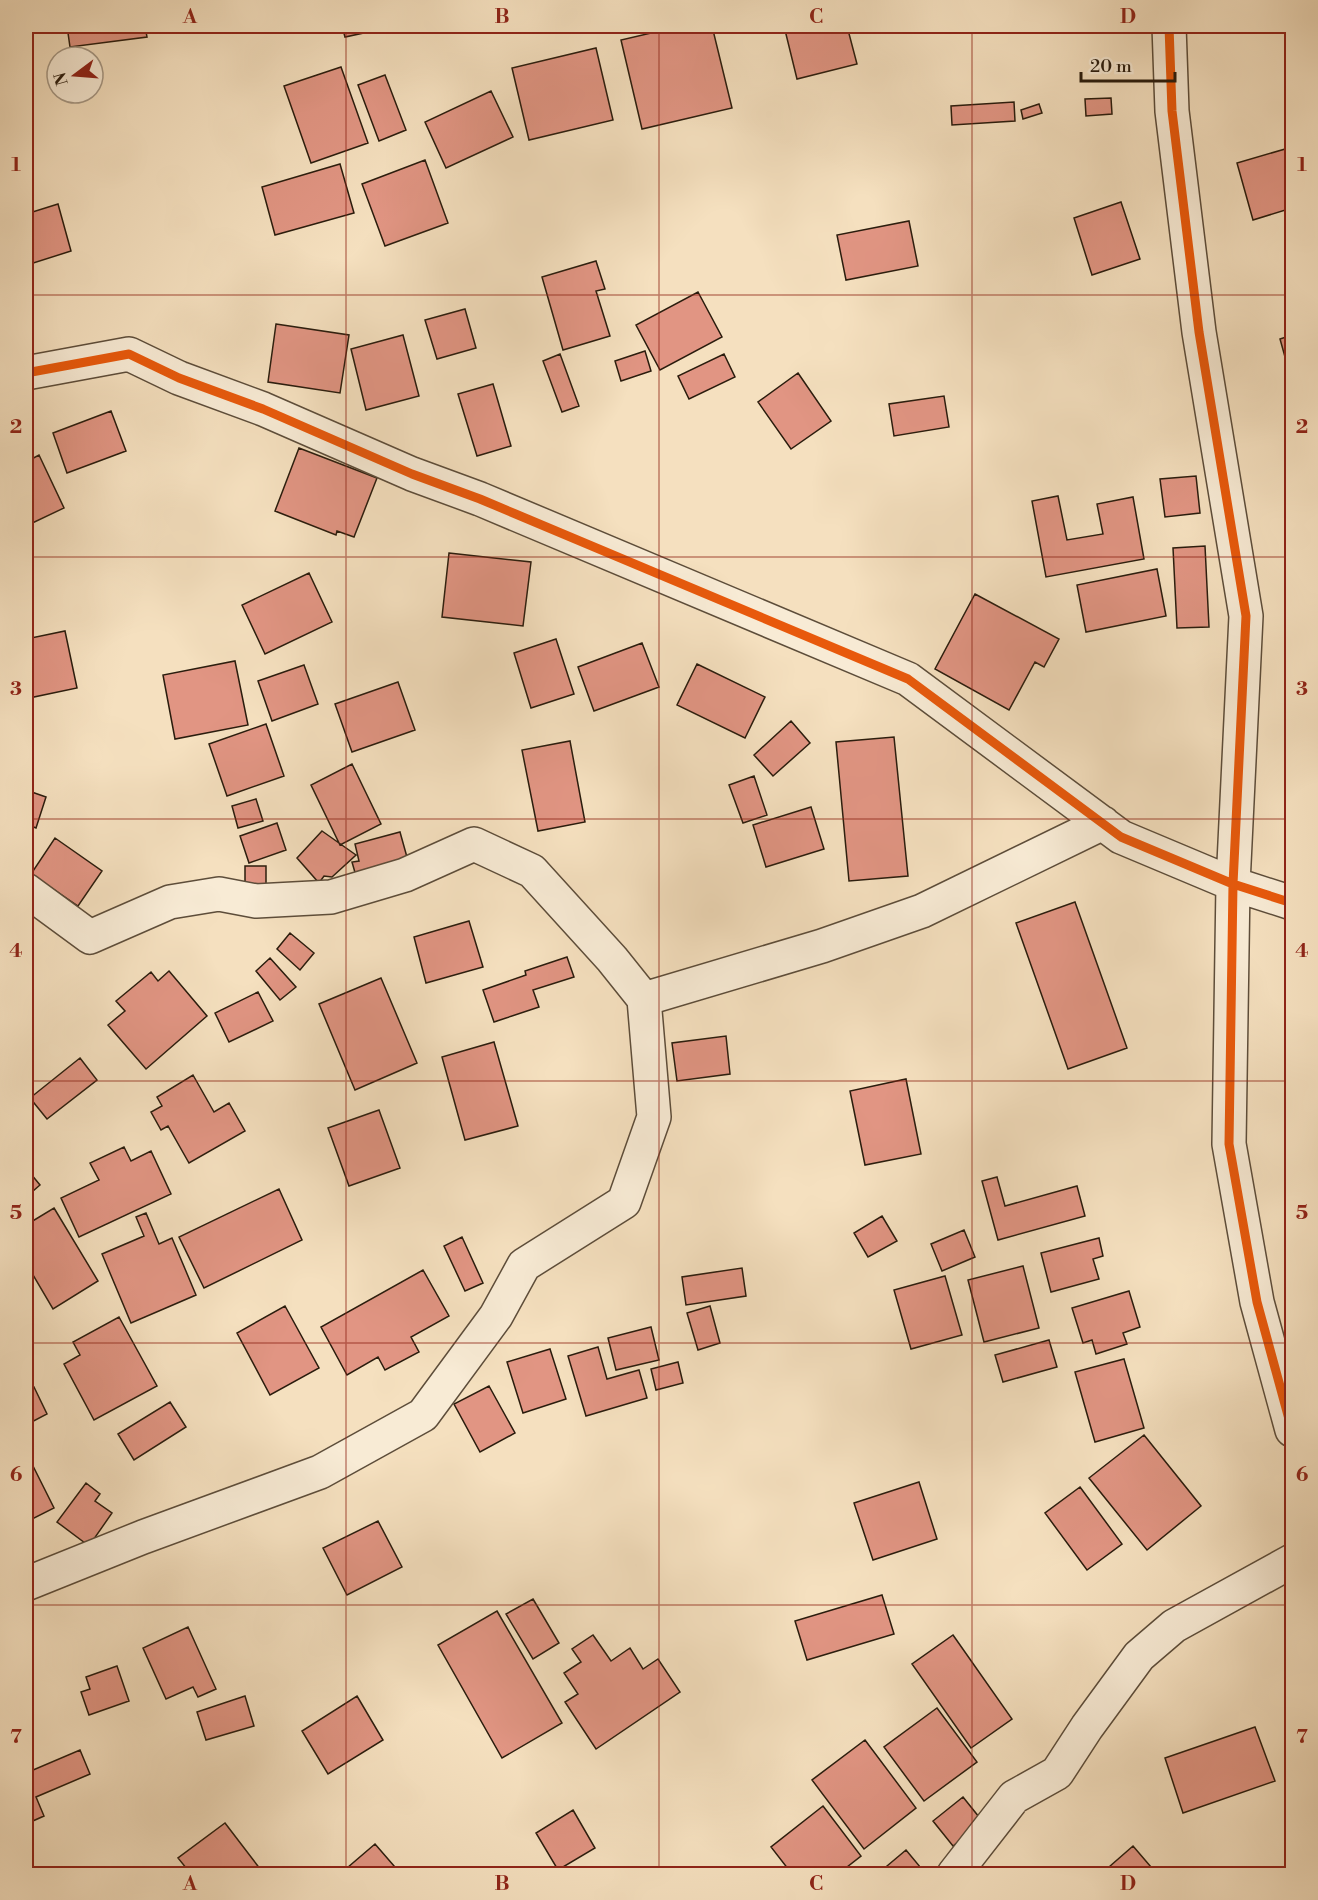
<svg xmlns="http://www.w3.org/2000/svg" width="1318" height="1900" font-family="'Libre Bodoni',serif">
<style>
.building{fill:#e19583;stroke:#2a1c0d;stroke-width:1.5}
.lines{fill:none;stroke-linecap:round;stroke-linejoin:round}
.minor-casing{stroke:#5d4d3a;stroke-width:36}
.minor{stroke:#f8ebd5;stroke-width:33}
.cycleway-casing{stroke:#f8ebd5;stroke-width:13}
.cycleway{stroke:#e8590c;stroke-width:9}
.grid{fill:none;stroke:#8f2418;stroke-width:1.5;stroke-opacity:0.55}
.neatline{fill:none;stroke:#8f2418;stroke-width:2}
.grid-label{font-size:20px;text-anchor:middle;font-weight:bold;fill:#8f2418}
</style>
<rect width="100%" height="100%" fill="#f5e0bf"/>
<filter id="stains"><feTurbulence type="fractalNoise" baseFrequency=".00333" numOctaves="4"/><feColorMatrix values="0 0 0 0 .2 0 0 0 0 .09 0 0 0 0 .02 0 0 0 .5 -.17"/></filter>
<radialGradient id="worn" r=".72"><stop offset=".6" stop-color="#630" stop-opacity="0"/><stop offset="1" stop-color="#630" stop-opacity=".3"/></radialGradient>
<!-- building -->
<path class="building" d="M67,26H145L147,37L70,47Z
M342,26H396L345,37Z
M681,26H712L732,108L642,129L621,40Z
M784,26H847L857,64L797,79Z
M596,48L613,120L529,140L512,68Z
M341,67L368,143L311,163L284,86Z
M385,75L406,130L379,141L358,85Z
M491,91L513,137L446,168L425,122Z
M1111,98L1112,114L1086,116L1085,99Z
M1014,102L1015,121L952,125L951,106Z
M1039,104L1042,113L1023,119L1021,110Z
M1292,147V208L1253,220L1237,163Z
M425,160L448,223L385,246L362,184Z
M340,164L354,213L275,235L262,187Z
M1121,202L1140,259L1092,275L1074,218Z
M58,204L71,251L27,265L26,214Z
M909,221L918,266L846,280L837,235Z
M596,261L605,289L596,291L610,336L563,350L542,277Z
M698,292L722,337L660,370L636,325Z
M465,309L476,348L437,359L425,320Z
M276,324L349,335L340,393L268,382Z
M403,335L419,396L366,410L351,349Z
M1292,335V382L1280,339Z
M645,351L651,371L621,381L615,361Z
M560,354L579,406L562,412L543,361Z
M724,354L735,377L689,399L678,376Z
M798,373L831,421L791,449L758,402Z
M493,384L511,446L477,456L458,394Z
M944,396L949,427L894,436L889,404Z
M111,411L126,451L67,473L53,433Z
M299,448L377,478L354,537L337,531L336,535L275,511Z
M39,455L64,508L26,526V462Z
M1196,476L1200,513L1165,517L1160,479Z
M1058,496L1067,540L1103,534L1097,504L1133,497L1144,559L1046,577L1032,501Z
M1205,546L1209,627L1177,628L1173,548Z
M449,553L531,562L523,626L442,617Z
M1157,569L1166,616L1086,632L1077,585Z
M309,573L332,622L265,654L242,605Z
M975,594L1059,639L1044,667L1035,662L1009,710L935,669Z
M65,631L77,688L29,698L26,680V639Z
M556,639L574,694L531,708L514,653Z
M642,643L659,687L594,711L578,667Z
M235,661L248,725L175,739L163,675Z
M697,664L765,697L745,738L677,705Z
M304,665L318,704L272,721L258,681Z
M398,682L415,730L352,752L335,704Z
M791,721L810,743L773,776L754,755Z
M266,724L284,776L227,796L209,744Z
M894,737L908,876L849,881L836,742Z
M570,741L585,822L538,831L522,750Z
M352,764L381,824L340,845L311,785Z
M754,776L767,815L743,823L729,785Z
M26,790L46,797L36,828L26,824Z
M256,799L263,821L238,828L232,806Z
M811,807L824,849L766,867L753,825Z
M277,823L286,850L249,863L240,836Z
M322,831L356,855L332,877L324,876L319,883L297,858Z
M400,832L410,868L356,876L352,862L359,861L355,844Z
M55,838L102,871L78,906L31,874Z
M245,866H266V887L245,888Z
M1075,902L1127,1048L1068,1069L1016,923Z
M469,921L483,967L426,983L414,937Z
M290,933L314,953L300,970L277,949Z
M567,957L574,977L533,990L539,1007L494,1022L483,990L526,975L525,971Z
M270,958L296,987L280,1000L256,971Z
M169,971L207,1016L146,1069L108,1025L125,1011L116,1001L151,972L158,981Z
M381,978L417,1063L355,1090L319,1004Z
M258,992L273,1021L229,1042L215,1013Z
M726,1036L730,1074L677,1081L672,1043Z
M494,1042L518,1126L465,1140L442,1057Z
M80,1058L97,1080L47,1119L30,1098Z
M193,1075L214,1112L229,1103L245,1131L189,1163L168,1126L161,1130L151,1112L162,1106L157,1097Z
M906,1079L921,1154L865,1165L850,1091Z
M379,1110L400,1168L349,1186L328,1128Z
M124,1147L131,1161L151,1151L171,1194L79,1237L61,1198L99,1180L90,1163Z
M26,1168L40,1185L26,1197Z
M997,1177L1005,1206L1077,1186L1085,1216L998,1240L982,1181Z
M279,1189L302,1240L204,1288L179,1237Z
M54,1208L98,1281L53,1309L26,1263V1225Z
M146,1213L159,1244L172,1238L196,1295L131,1323L102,1254L144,1236L136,1217Z
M882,1216L897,1241L868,1257L854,1233Z
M964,1230L975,1257L942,1271L931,1244Z
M462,1237L483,1283L465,1291L444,1246Z
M1099,1238L1103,1256L1093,1259L1099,1279L1051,1292L1041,1253Z
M1023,1266L1039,1328L984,1342L968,1280Z
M742,1268L746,1296L686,1305L682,1277Z
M423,1270L449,1316L411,1337L419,1352L385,1370L378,1357L347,1375L321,1327Z
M945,1276L962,1335L911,1349L894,1290Z
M1129,1291L1140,1327L1123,1333L1127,1344L1096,1354L1092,1340L1083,1343L1072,1308Z
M285,1306L319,1368L270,1395L237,1333Z
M710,1306L720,1343L698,1350L687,1313Z
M119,1317L157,1386L94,1420L64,1364L80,1355L73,1342Z
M651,1327L659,1360L616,1370L608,1338Z
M1049,1340L1057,1367L1003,1382L995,1355Z
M598,1347L607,1379L639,1370L647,1398L586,1416L568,1356Z
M550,1349L566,1399L523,1413L507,1362Z
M1124,1359L1144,1428L1095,1442L1075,1372Z
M678,1362L683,1383L656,1390L651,1369Z
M489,1386L515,1433L480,1452L454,1404Z
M34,1387L47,1414L26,1425V1391Z
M170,1402L186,1427L134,1460L118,1434Z
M1144,1435L1201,1506L1147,1550L1089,1478Z
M26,1452L54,1508L26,1522L29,1528L26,1530Z
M919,1482L937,1539L873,1560L854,1503Z
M86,1483L100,1494L95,1501L112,1513L89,1546L57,1522Z
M1080,1487L1122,1544L1087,1570L1045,1513Z
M378,1521L402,1567L347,1595L323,1548Z
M882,1595L894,1634L807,1660L795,1621Z
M533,1599L559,1643L533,1659L506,1614Z
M497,1611L562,1723L502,1758L438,1645Z
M188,1627L216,1689L198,1697L193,1687L166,1699L143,1648Z
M593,1635L611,1661L630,1648L643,1669L658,1659L680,1692L596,1749L565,1702L578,1694L564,1673L581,1662L572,1649Z
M953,1635L1012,1719L971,1748L912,1664Z
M117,1666L129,1701L89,1715L81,1692L90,1689L86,1677Z
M245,1696L254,1726L206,1740L197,1712Z
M357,1696L383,1740L328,1774L302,1731Z
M937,1708L977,1762L924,1801L884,1747Z
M1255,1727L1275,1781L1183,1813L1165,1758Z
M865,1740L916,1808L864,1849L812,1780Z
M80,1750L90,1774L36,1797L44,1816L26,1824V1773Z
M963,1797L983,1822L953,1846L933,1821Z
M823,1806L861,1856L838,1874H792L771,1847Z
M573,1810L595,1848L558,1870L536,1833Z
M225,1823L264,1874H191L178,1858Z
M375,1844L401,1874H340Z
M1133,1846L1157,1874H1101Z
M906,1850L921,1868L913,1874H895L887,1866Z"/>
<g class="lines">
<defs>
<path id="minor" d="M1169,26L1172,111L1199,332L1246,616L1233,884L1229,1144L1257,1302L1292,1430
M26,373L129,354L179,378L263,409L412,474L480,499L908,679L1121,837L1233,884L1292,903
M26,890L90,937L170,902L219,894L256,901L331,897L405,875L474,844L532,871L612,959L644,999L822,946L922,911L1103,823
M26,1584L143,1537L320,1472L423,1415L496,1316L524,1265L624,1202L654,1117L644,999
M954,1874L1014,1797L1057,1773L1087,1727L1139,1656L1174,1626L1292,1561"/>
</defs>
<!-- minor casing -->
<use href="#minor" class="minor-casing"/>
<!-- minor -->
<use href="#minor" class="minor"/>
<defs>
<path id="cycleway" d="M1169,26L1172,111L1199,332L1246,616L1233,884L1229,1144L1257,1302L1292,1430
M26,373L129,354L179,378L263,409L412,474L480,499L908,679L1121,837L1233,884L1292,903"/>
</defs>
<!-- cycleway casing -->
<use href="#cycleway" class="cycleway-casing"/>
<!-- cycleway -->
<use href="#cycleway" class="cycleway"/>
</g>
<!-- grid -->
<path class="grid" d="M346,26V1874M659,26V1874M972,26V1874M26,295H1292M26,557H1292M26,819H1292M26,1081H1292M26,1343H1292M26,1605H1292"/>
<!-- margin -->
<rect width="1318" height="1900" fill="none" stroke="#f5e0bf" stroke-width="66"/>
<!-- north arrow -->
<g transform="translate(75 75) rotate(254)"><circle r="28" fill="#f8ebd5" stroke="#a69885" stroke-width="1.5"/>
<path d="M0-4.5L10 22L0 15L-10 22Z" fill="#8f2418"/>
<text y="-9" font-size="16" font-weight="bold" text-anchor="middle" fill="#2a1c0d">N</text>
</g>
<!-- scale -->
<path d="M1081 72v9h94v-9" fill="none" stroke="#2a1c0d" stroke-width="3"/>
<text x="1090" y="72" font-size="18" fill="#2a1c0d" stroke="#f8ebd5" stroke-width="4.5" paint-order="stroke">20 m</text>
<rect x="33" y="33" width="1252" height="1834" class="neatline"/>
<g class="grid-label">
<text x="190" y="23">A</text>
<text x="502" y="23">B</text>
<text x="816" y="23">C</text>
<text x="1128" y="23">D</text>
<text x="16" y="171">1</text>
<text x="1302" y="171">1</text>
<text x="16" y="433">2</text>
<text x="1302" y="433">2</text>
<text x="16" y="695">3</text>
<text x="1302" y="695">3</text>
<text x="16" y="957">4</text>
<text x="1302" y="957">4</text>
<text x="16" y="1219">5</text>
<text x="1302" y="1219">5</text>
<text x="16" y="1481">6</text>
<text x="1302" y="1481">6</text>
<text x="16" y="1743">7</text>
<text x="1302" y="1743">7</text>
<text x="190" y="1890">A</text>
<text x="502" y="1890">B</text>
<text x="816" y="1890">C</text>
<text x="1128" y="1890">D</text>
</g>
<rect width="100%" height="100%" filter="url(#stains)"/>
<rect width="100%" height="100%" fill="url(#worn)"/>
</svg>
